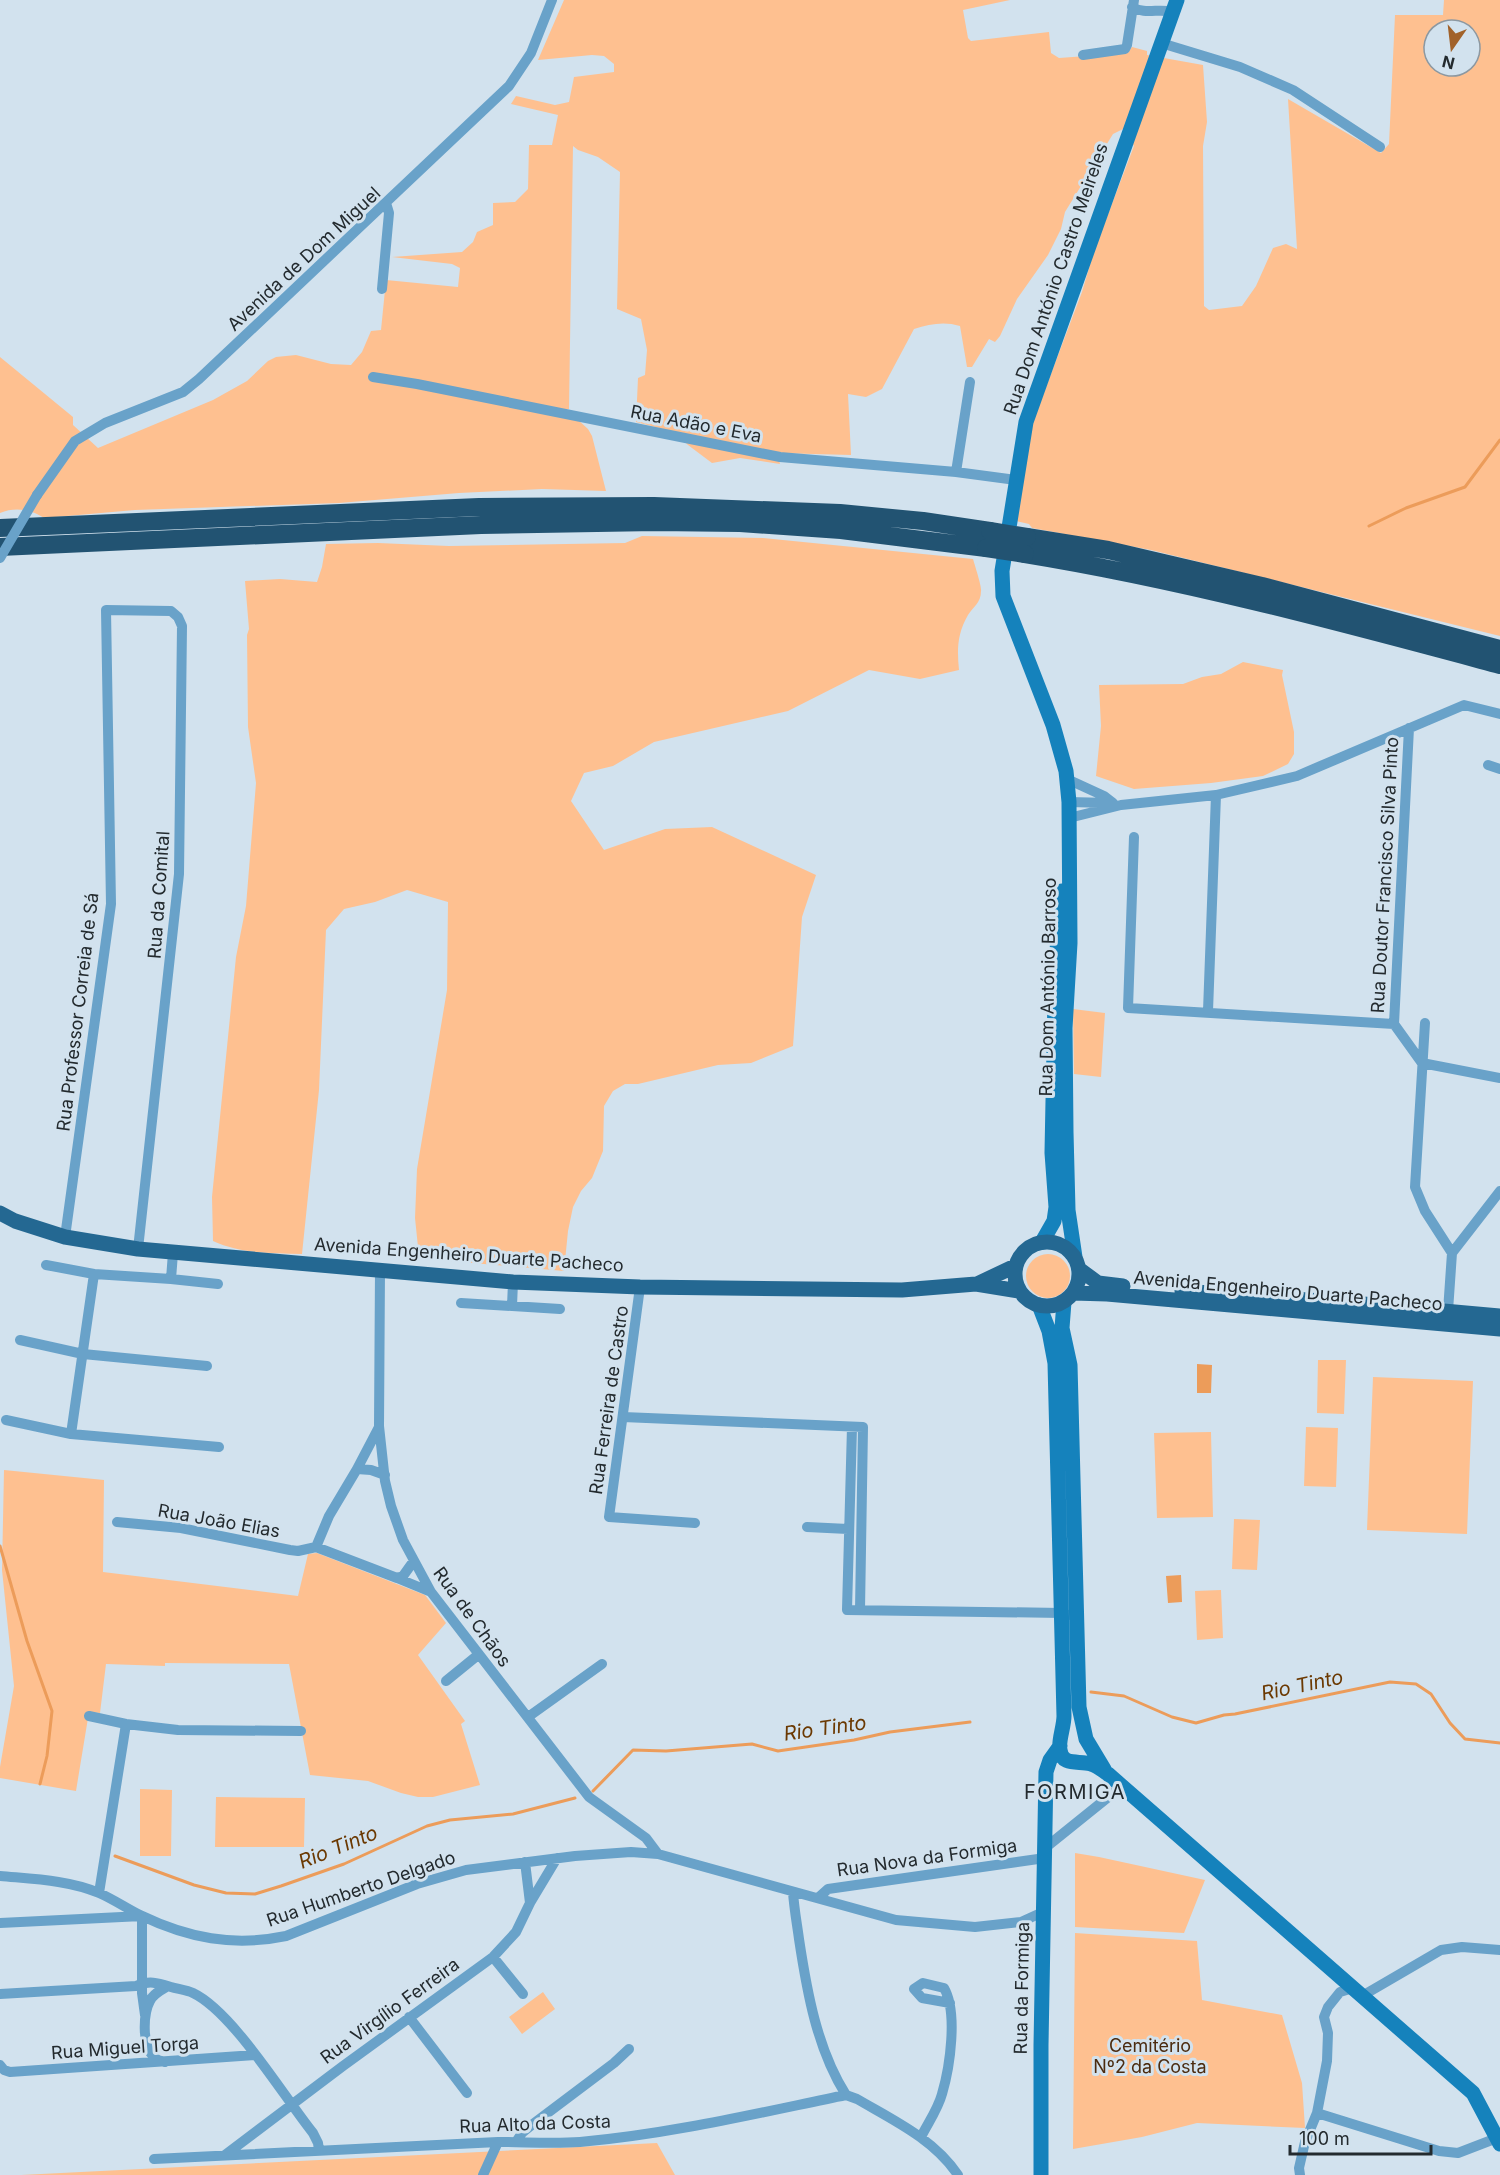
<svg xmlns="http://www.w3.org/2000/svg" width="1500" height="2175" font-family="Inter,sans-serif">
<style>
.green{fill:#fec090;fill-rule:evenodd}
.water{fill:#ec9c5a}
.lines{fill:none;stroke-linecap:round;stroke-linejoin:round}
.stream{stroke:#ec9c5a;stroke-width:3}
.street{stroke:#69a2c9;stroke-width:10}
.secondary{stroke:#1582bc;stroke-width:15}
.primary{stroke:#246892;stroke-width:15}
.highway{stroke:#225372;stroke-width:18}
.street-bridge{stroke:#69a2c9;stroke-width:10}
.highway-bridge{stroke:#225372;stroke-width:18}
.labels{text-anchor:middle;stroke-width:6;stroke-linejoin:round;paint-order:stroke}
.street-label{font-size:18px;fill:#232a2e;stroke:#d2e2ee}
.park-label{font-size:18px;fill:#4b2b0f;stroke:#d2e2ee}
.water-label{font-size:20px;font-style:italic;fill:#6b3902;stroke:#d2e2ee}
.neighbourhood-label{font-size:20px;letter-spacing:1.5px;fill:#232a2e;stroke:#d2e2ee}
</style>
<rect width="100%" height="100%" fill="#d2e2ee"/>
<!-- green -->
<path class="green" d="M564,0H1010L963,10L968,38L971,41L1049,32L1051,53L1059,58L1128,53L1132,47L1147,51V55L1203,65L1207,122L1203,146L1204,306L1209,310L1242,306L1256,286L1273,248L1286,244L1297,249L1288,99L1381,153L1389,144L1395,15H1443L1444,0H1500V636L1151,550L1032,528L1029,524L1016,521L1032,424L1082,292L1094,251L1134,146L1123,129L1113,134L1065,212L1061,229L1048,255L1017,299L1000,336L995,342L989,339L972,367H967L960,326C944,321 930,324 914,329L882,389L866,397L848,394L851,455L777,453L780,464L740,458L712,463L688,445L675,432L636,422L638,378L645,375L647,350L641,319L617,309L620,172L598,157L578,150L573,146L569,409H566L588,429L592,436L606,491L542,489L459,493L339,503L135,510L44,518C30,509 15,507 0,513V357L73,417V425L98,448L213,400L247,381L268,361L276,357L296,355L331,364L351,365L362,352L371,331L381,330L386,280L458,287L460,268L452,264L392,257L462,252L473,242L477,232L493,225V203L515,202L528,189L529,145H552L558,115L511,104L516,96L555,105L569,102L574,77L614,72V64L604,56L592,55L538,60ZM1434,30H1470V66H1434Z
M642,536L763,538L973,559C975,566 982,587 981,591C981,603 973,607 968,615C957,634 957,650 959,670L920,679L869,670L788,711L654,742L613,766L584,773L571,801L604,850L665,829L712,827L816,875L802,917L793,1046L751,1063L718,1065L638,1084H625L613,1091L604,1106L603,1151L592,1178L581,1191L573,1207L568,1231L564,1271L415,1258L418,1247L415,1218L417,1169L447,990L448,902L407,890L375,902L344,909L326,930L319,1090L302,1254C272,1253 241,1254 213,1241L212,1197L236,957L246,906L256,783L248,727L247,635L249,629L245,581L280,579L317,582L322,567L326,544L378,543L449,546L625,543Z
M1243,662L1283,670L1282,675L1294,732V754L1288,764L1263,776L1211,783L1134,789L1096,776L1101,726L1099,685L1183,684L1202,677L1221,674Z
M1073,1009L1105,1013L1101,1077L1074,1074Z
M1026 1276a22 22 0 1 1 44 0a22 22 0 1 1-44 0Z
M1318,1360H1346L1344,1414L1317,1413Z
M1373,1377L1473,1381L1467,1534L1367,1530Z
M1306,1427L1338,1428L1336,1487L1304,1486Z
M1211,1432L1213,1517L1157,1518L1154,1433Z
M4,1470L104,1480L103,1572L298,1596L308,1554L317,1553L425,1595L446,1623L418,1655L465,1721L461,1724L480,1785L433,1797H418L401,1793L368,1781L310,1775L289,1664L165,1663V1666L106,1664L100,1713L89,1712L76,1791L0,1778V1767L14,1686L2,1570Z
M1234,1519L1260,1520L1257,1570L1232,1569Z
M1221,1590L1223,1638L1197,1640L1195,1591Z
M140,1789L172,1790L171,1856H140Z
M216,1797L305,1798L304,1847H215Z
M1075,1853L1099,1857L1205,1880L1184,1933L1075,1927Z
M1075,1933L1197,1941L1202,2000L1282,2015L1302,2083L1305,2128L1197,2123L1142,2137L1073,2149Z
M543,1992L555,2009L522,2034L509,2017Z
M657,2143L675,2175H21Z"/>
<!-- water -->
<path class="water" d="M1197,1364L1212,1365L1211,1393H1197Z
M1181,1575L1182,1602L1168,1603L1166,1576Z"/>
<g class="lines">
<!-- stream -->
<path class="stream" d="M1369,526L1406,508L1465,487L1500,440
M0,1546L27,1641L52,1711L47,1756L40,1784
M1091,1692L1124,1696L1172,1717L1196,1723L1224,1715L1235,1714L1390,1682L1416,1684L1431,1694L1450,1723L1465,1739L1500,1743
M593,1791L633,1750L666,1751L752,1744L778,1751L854,1740L890,1732L970,1722
M115,1856L194,1885L226,1893L255,1894L281,1886L344,1864L427,1826L450,1820L513,1814L575,1798"/>
<!-- street -->
<path class="street" d="M1132,7C1145,15 1159,8 1173,12
M1161,43L1240,67L1293,90L1380,147
M1083,55L1125,49L1127,45L1134,0
M382,289L389,213L386,203
M373,377L417,384L780,457L956,472L1016,480
M956,472L970,382
M37,495L75,441L105,423L183,392L199,379L509,86L531,53L552,0
M1488,765L1500,769
M1067,779L1104,796L1113,803
M1069,802L1109,803
M1069,818L1121,805L1216,795L1297,776L1464,705L1500,714
M1134,837L1128,1008L1394,1024
M1208,1011L1216,795
M1425,1023L1415,1187L1425,1211L1452,1253
M1394,1024L1409,728
M1394,1024L1422,1063
M1422,1063L1500,1078
M65,1237L111,904L106,610L171,611L178,617L182,626L179,874L138,1249
M173,1253L171,1279L94,1274L71,1434L219,1447
M46,1265L94,1274
M380,1270L379,1426L385,1481L391,1506L403,1540L431,1592L589,1797L646,1838L658,1854
M171,1279L218,1284
M640,1287L609,1517L695,1523
M461,1303L560,1309
M512,1306L513,1282
M1448,1311L1452,1253L1500,1191
M20,1340L83,1354L207,1366
M623,1417L863,1427L860,1610
M6,1420L71,1434
M379,1427L357,1469L371,1470L385,1475
M852,1427L847,1610L1062,1613L1068,1615
M117,1522L181,1528L290,1550L298,1551L316,1547
M807,1527L848,1529
M316,1547L329,1516L357,1469
M316,1547L397,1578
M413,1562L403,1576L397,1578L431,1592
M446,1681L478,1655
M89,1716L126,1724L178,1730L301,1731
M528,1717L602,1664
M1045,1848L1122,1786
M525,1862L530,1903
M0,1876C32,1879 69,1880 99,1893C113,1899 126,1908 140,1915C188,1938 233,1947 286,1936L417,1884L466,1870L575,1856L631,1852L658,1854L896,1920L975,1927L1021,1922L1043,1912
M793,1892C794,1908 797,1924 799,1939C807,1992 817,2049 846,2095
M99,1893L126,1724
M818,1898L828,1889L1045,1858
M142,1916V1993L145,2015
M0,1923L142,1916
M493,1957L523,1994
M0,1994L136,1986C149,1980 158,1983 171,1987C178,1989 187,1990 193,1993C233,2012 284,2097 313,2133L318,2143L319,2150
M1362,1996L1441,1950L1462,1947L1500,1950
M409,2017L467,2093
M165,2062C160,2061 156,2060 153,2056C142,2045 143,2014 150,2001C153,1994 161,1990 168,1986
M0,2065L4,2070L10,2072L255,2055
M1317,2113L1439,2151L1458,2153L1497,2138
M921,2137C928,2123 938,2109 942,2094C950,2067 958,2012 944,1988L923,1983L914,1989L922,1998L950,2003
M516,2142L522,2133L533,2124L614,2063L629,2049
M225,2155L343,2066L493,1957L516,1932L530,1903L557,1858
M154,2159L498,2142C526,2142 553,2144 580,2142C670,2134 758,2113 846,2095L857,2099C893,2120 934,2139 958,2175
M483,2175L498,2142
M1300,2175L1299,2168L1305,2142L1317,2113L1327,2061L1328,2033L1324,2017L1328,2007L1340,1992L1353,1988"/>
<!-- secondary -->
<path class="secondary" d="M1042,1242L1054,1221L1056,1207L1052,1153L1055,997L1059,908L1062,891
M1075,1257L1068,1210L1066,1132L1065,1028L1070,943L1069,802L1066,771L1053,725L1003,596L1002,571L1026,422L1177,0
M1064,1302L1062,1328L1070,1365L1079,1707L1086,1739L1104,1769
M1039,1305L1049,1331L1055,1363L1064,1716C1064,1727 1058,1741 1060,1750C1062,1767 1080,1760 1091,1764C1098,1766 1102,1770 1108,1774L1457,2079L1473,2093L1500,2144
M1041,2175V2045L1046,1772L1050,1760L1060,1746"/>
<!-- primary -->
<path class="primary" d="M0,1213L15,1221L65,1237L138,1249L513,1282L640,1287L902,1290L976,1284L1019,1291
M1015 1274a32 32 0 1 1 64 0a32 32 0 1 1-64 0Z
M1079,1269L1098,1283L1123,1286
M977,1284L1015,1266
M1182,1291L1377,1305L1500,1316
M1073,1293L1107,1294L1500,1329"/>
<!-- highway -->
<path class="highway" d="M0,528L479,507L654,506L840,513L923,521L990,531
M1027,537L1108,550L1262,586L1500,649
M0,547L481,525L656,522L740,523L841,530L986,548
M1025,554C1185,580 1343,623 1500,665"/>
<!-- street-bridge -->
<path class="street-bridge" d="M0,558L37,495"/>
<!-- highway-bridge -->
<path class="highway-bridge" d="M990,531L1027,537
M986,548L1025,554"/>
</g>
<g class="labels">
<!-- street labels -->
<g class="street-label">
<text transform="translate(304 259) rotate(-43)" y="6">Avenida de Dom Miguel</text>
<text transform="translate(1056 279) rotate(-71)" y="6">Rua Dom António Castro Meireles</text>
<text transform="translate(696 424) rotate(11)" y="6">Rua Adão e Eva</text>
<text transform="translate(1385 875) rotate(-87)" y="6">Rua Doutor Francisco Silva Pinto</text>
<text transform="translate(159 895) rotate(-86)" y="6">Rua da Comital</text>
<text transform="translate(1048 987) rotate(-89)" y="6">Rua Dom António Barroso</text>
<text transform="translate(78 1012) rotate(-83)" y="6">Rua Professor Correia de Sá</text>
<text transform="translate(469 1255) rotate(4)" y="6">Avenida Engenheiro Duarte Pacheco</text>
<text transform="translate(1288 1291) rotate(5)" y="6">Avenida Engenheiro Duarte Pacheco</text>
<text transform="translate(609 1400) rotate(-82)" y="6">Rua Ferreira de Castro</text>
<text transform="translate(219 1521) rotate(10)" y="6">Rua João Elias</text>
<text transform="translate(472 1617) rotate(54)" y="6">Rua de Chãos</text>
<text transform="translate(927 1858) rotate(-8)" y="6">Rua Nova da Formiga</text>
<text transform="translate(361 1889) rotate(-19)" y="6">Rua Humberto Delgado</text>
<text transform="translate(1022 1988) rotate(-89)" y="6">Rua da Formiga</text>
<text transform="translate(390 2011) rotate(-36)" y="6">Rua Virgílio Ferreira</text>
<text transform="translate(125 2048) rotate(-4)" y="6">Rua Miguel Torga</text>
<text transform="translate(535 2124) rotate(-2)" y="6">Rua Alto da Costa</text>
</g>
<!-- park labels -->
<g class="park-label">
<text x="1150" y="2052">Cemitério<tspan x="1150" dy="21">Nº2 da Costa</tspan></text>
</g>
<!-- water labels -->
<g class="water-label">
<text transform="translate(1302 1685) rotate(-12)" y="7">Rio Tinto</text>
<text transform="translate(825 1728) rotate(-8)" y="7">Rio Tinto</text>
<text transform="translate(338 1847) rotate(-22)" y="7">Rio Tinto</text>
</g>
<!-- neighbourhood labels -->
<g class="neighbourhood-label">
<text x="1075" y="1799">FORMIGA</text>
</g>
</g>
<!-- north arrow -->
<g transform="translate(1452 48) rotate(194)"><circle r="28" fill="#d2e2ee" stroke="#8c98a1" stroke-width="1.5"/>
<path d="M0-4.5L10 22L0 15L-10 22Z" fill="#a1622a"/>
<text y="-9" font-size="16" font-weight="bold" text-anchor="middle" fill="#232a2e">N</text>
</g>
<!-- scale -->
<path d="M1290 2145v9h141v-9" fill="none" stroke="#232a2e" stroke-width="3"/>
<text x="1299" y="2145" font-size="18" fill="#232a2e" stroke="#d2e2ee" stroke-width="4.5" paint-order="stroke">100 m</text>
</svg>
